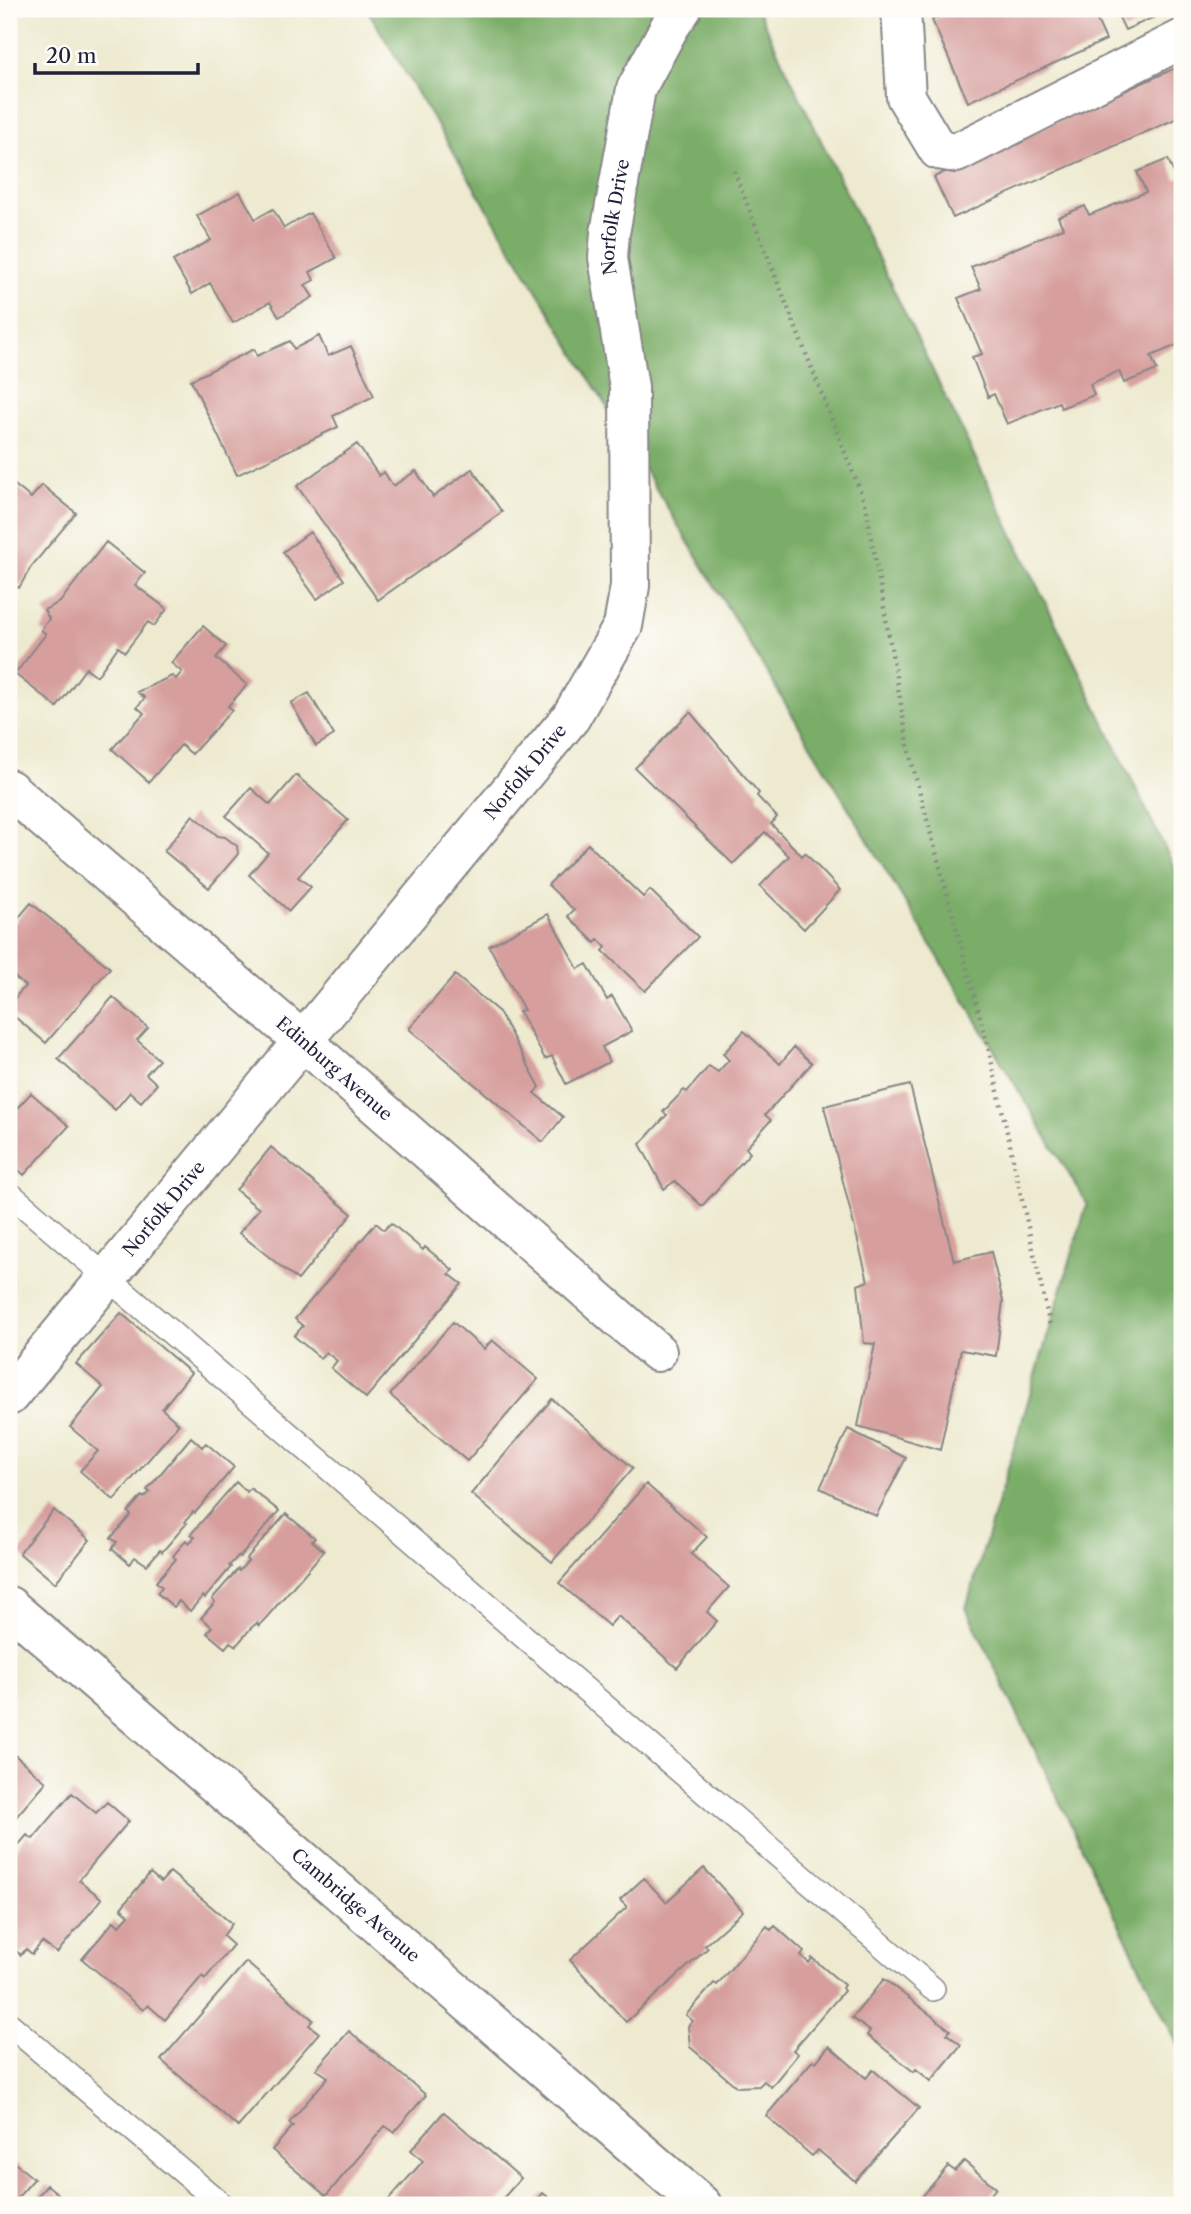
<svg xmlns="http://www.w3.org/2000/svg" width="1191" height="2214" font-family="'Libre Caslon Text',serif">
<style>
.forest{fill:#7aad68;stroke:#4e6852;stroke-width:2}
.building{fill:#d69e9c}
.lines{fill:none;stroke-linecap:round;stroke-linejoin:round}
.service-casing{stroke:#888686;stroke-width:26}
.minor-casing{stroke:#888686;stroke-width:42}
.path{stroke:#888686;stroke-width:4.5;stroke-dasharray:2 5;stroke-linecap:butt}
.service{stroke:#fff;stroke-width:23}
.minor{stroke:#fff;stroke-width:38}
.labels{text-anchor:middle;stroke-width:7;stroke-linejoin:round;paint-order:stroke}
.street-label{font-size:18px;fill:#22223b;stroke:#fdfcf7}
</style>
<rect width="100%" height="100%" fill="#fdfcf7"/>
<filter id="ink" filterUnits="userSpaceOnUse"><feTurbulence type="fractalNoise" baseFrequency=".0143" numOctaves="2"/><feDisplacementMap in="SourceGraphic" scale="14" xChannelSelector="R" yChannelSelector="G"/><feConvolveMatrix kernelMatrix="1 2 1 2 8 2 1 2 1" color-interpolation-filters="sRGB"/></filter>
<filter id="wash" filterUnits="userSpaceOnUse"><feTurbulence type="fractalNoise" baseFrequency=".00686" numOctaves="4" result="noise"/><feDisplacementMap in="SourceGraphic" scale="28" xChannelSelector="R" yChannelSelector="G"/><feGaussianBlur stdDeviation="1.57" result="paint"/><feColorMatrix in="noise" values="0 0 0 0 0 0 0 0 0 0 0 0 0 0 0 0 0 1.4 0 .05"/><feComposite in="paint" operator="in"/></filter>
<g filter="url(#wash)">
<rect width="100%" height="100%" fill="#eeead0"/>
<!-- forest -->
<path class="forest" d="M367,9H757L1182,883V2054L966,1608L1087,1204Z"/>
<g id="blocks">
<!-- building -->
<path class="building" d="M957,9H1092L1106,40L968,102L932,20Z
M1115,9H1173L1125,30Z
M1182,65V116L953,218L934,177Z
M1168,159L1176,179L1182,177V343L1151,356L1157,370L1124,383L1119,371L1090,384L1094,395L1061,408L1059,402L1007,424L994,394L988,397L972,357L982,354L958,298L981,289L971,267L1063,228L1058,217L1085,206L1089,215L1146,192L1137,172Z
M240,192L255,219L273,209L284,228L310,213L336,258L310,272L314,280L305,285L313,297L279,317L270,302L233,323L210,283L192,294L173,261L211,240L197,216Z
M319,336L328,356L351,346L374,396L333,416L338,427L237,475L191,380L254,349L257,356L290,341L294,349Z
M357,444L379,476L384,472L393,486L416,471L433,497L472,469L502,512L378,600L297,486Z
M11,482L31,498L42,485L76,513L31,567L19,588L9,583V485Z
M310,532L344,580L317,599L283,552Z
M106,542L145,573L135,585L167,609L154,626L148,622L125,652L118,647L97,676L86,668L57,707L15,674L46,634L41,630L49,619L44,610L60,602Z
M203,626L226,646L216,658L247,685L228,706L232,710L192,754L181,745L149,782L112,749L144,713L137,707L145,698L137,692L172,676L176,679L182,672L171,663Z
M309,693L334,735L316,746L291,703Z
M690,712L759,793L757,796L777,817L771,824L802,856L805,853L840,890L804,929L760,886L789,856L765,832L733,864L635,768Z
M296,775L348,820L298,877L311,887L289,911L249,875L268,853L226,816L251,788L270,805Z
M193,815L218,836L225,837L237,846L238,854L209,888L164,851Z
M588,844L643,897L650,890L698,937L645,991L603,951L606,947L598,939L595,943L568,916L574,910L548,885Z
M31,903L110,968L46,1043L9,1012V1005L25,986L9,972V929Z
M548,914L578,969L587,964L607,1000L612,996L632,1031L602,1047L609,1062L566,1084L552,1056L545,1059L519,1011L524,1010L489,946Z
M455,975L499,1012L540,1087L534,1093L563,1117L543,1142L409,1029Z
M113,997L148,1028L137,1040L159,1060L146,1074L157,1084L141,1102L130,1092L115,1110L58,1059Z
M744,1031L780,1064L794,1047L812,1063L765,1115L771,1120L746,1148L750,1153L702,1206L675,1181L664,1189L640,1144L667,1115L663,1112L684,1090L687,1092L709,1066L718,1072L729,1060L723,1054Z
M910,1085L954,1261L991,1252L1003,1301L996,1356L961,1350L940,1450L858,1426L875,1344L864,1343L858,1285L868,1281L824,1106Z
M31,1093L69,1126L24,1175L9,1161V1117Z
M271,1147L352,1214L298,1280L239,1233L259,1209L236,1190Z
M376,1223L384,1230L391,1223L423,1250L425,1247L453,1270L449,1274L462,1284L366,1398L331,1368L337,1361L326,1352L320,1358L294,1336L303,1326L295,1319Z
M121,1313L191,1373L162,1409L179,1424L114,1500L80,1471L98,1451L70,1427L103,1387L76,1364Z
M453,1322L484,1349L492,1340L538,1379L467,1461L390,1395Z
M552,1399L633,1468L552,1562L471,1494Z
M848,1429L906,1458L876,1516L820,1488Z
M191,1437L202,1447L206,1443L234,1467L195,1513L193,1512L185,1522L187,1523L162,1552L160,1550L147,1565L135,1557L130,1564L112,1549L117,1542L111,1538L131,1515L128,1512L142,1496L144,1498L150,1492L147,1490Z
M236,1482L247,1492L250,1488L279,1511L240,1557L238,1556L229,1566L231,1567L205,1598L203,1596L190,1611L179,1601L174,1607L157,1593L162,1587L156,1582L176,1559L173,1556L186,1540L189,1543L195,1537L191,1534Z
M646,1484L707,1537L691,1554L729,1587L707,1612L717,1621L677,1668L618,1616L609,1626L559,1583Z
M54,1510L90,1540L55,1583L19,1553Z
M286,1514L315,1538L312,1541L324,1551L259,1626L257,1623L251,1628L236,1646L230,1642L225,1648L207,1633L212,1627L201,1618L215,1602L212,1599L238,1569L239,1571L248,1561L246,1559Z
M9,1750L46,1782L9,1825Z
M72,1793L96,1813L107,1802L129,1821L79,1880L102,1899L57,1953L42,1942L32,1954L26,1949L21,1955L9,1945V1856L27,1835L33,1839Z
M704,1868L743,1911L705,1945L708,1948L626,2022L570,1960L627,1907L620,1900L644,1878L666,1902Z
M170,1872L232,1924L223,1936L233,1945L205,1979L202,1976L165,2020L148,2005L143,2010L82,1959L114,1921L119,1926L129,1915L121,1908L150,1873L161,1882Z
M767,1926L771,1930L775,1926L804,1952L801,1956L809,1963L812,1958L844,1985L842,1988L844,1991L793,2050L798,2054L771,2087L764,2081L759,2086L737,2087L690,2047L688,2026L693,2021L686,2015L714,1983L717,1985Z
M246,1962L313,2020L309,2025L319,2033L238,2127L161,2060Z
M884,1979L950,2030L947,2034L961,2045L931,2081L916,2069L914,2072L867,2035L870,2031L852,2018Z
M349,2031L426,2095L394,2132L385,2126L326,2196L272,2150L293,2126L289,2123L328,2077L316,2069Z
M829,2046L866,2078L873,2070L919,2108L855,2181L818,2150L812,2156L766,2116L813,2060L816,2062Z
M444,2112L521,2178L497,2205H387L385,2204L423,2161L411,2150Z
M9,2158L34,2179L11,2205H9Z
M964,2161L996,2188L988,2198L992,2201L988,2205H915L948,2166L955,2171Z
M47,2185L72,2205H30Z
M543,2193L558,2205H533Z"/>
</g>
</g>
<g filter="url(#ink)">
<use href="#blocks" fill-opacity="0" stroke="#888686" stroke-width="2"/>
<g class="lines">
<defs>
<path id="service" d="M9,1193L933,1989
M9,2024L222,2205"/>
<g id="minor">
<path d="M901,9L906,97L938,150L956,153L1182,39"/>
<path id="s1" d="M9,789L304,1042L657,1352"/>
<path id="s2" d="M9,1396L571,717L623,626L630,586L629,387L608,258L610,233L636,89L670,26L682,9"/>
<path id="s3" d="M9,1606L702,2205"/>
</g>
</defs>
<!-- service casing -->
<use href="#service" class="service-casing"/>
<!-- minor casing -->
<use href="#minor" class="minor-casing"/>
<!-- path -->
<path class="path" d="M734,171L866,506L910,756L988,1046L1050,1326"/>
<!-- service -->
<use href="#service" class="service"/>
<!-- minor -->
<use href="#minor" class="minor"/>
</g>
</g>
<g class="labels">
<!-- street labels -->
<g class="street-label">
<text dy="6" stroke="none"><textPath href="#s2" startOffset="1398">Norfolk Drive</textPath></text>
<text dy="6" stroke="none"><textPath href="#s2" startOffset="810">Norfolk Drive</textPath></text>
<text dy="6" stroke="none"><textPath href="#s1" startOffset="429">Edinburg Avenue</textPath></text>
<text dy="6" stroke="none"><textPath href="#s2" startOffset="243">Norfolk Drive</textPath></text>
<text dy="6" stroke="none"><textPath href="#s3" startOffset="458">Cambridge Avenue</textPath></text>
</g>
</g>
<!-- margin -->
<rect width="1191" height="2214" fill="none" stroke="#fdfcf7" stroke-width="35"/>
<!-- scale -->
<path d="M35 63v10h163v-10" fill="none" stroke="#22223b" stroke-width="3.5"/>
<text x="46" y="63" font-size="21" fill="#22223b" stroke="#fdfcf7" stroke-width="5" paint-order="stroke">20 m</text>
</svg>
